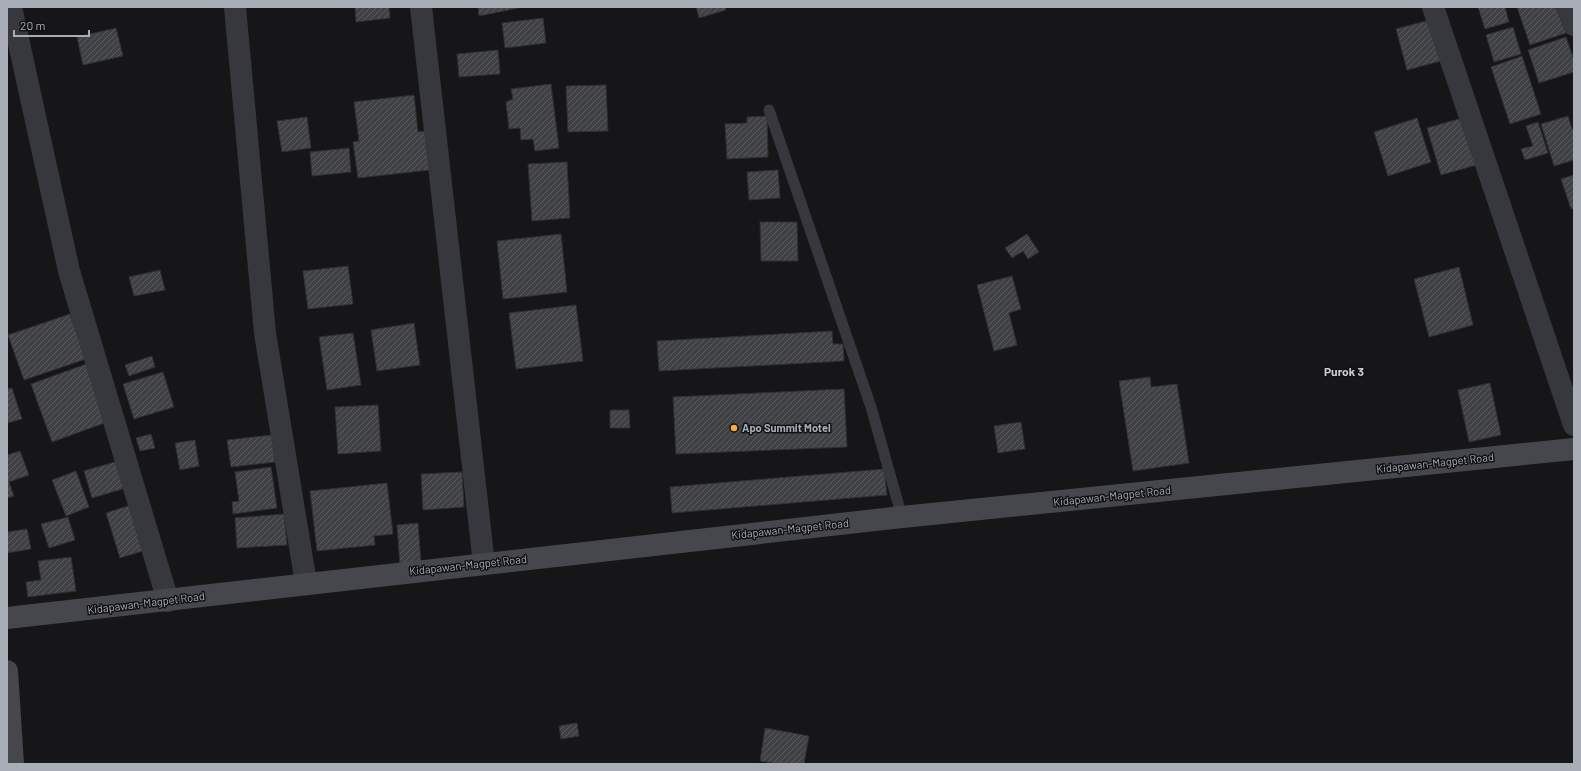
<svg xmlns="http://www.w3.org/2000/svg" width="1581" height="771" font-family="Barlow,sans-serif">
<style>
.building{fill:url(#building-hatch);stroke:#303034}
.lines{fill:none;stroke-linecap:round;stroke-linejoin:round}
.lane{stroke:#37383d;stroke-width:11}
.street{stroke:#37383d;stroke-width:22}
.secondary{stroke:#45474d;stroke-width:22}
.poi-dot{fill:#f2b134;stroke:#111113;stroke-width:1.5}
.labels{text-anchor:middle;stroke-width:3;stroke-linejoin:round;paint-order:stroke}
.poi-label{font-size:11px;font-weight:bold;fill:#a8adb8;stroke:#111113;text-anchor:start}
.street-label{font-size:11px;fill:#a8adb8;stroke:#111113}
.neighbourhood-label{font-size:12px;font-weight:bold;fill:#c9ccd4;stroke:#111113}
</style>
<defs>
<pattern id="building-hatch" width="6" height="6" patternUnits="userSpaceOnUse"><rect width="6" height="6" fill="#404145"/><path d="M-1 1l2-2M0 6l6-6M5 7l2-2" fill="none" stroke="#595a5e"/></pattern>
</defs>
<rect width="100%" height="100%" fill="#161618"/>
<!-- building -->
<path class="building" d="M355,7H389L390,18L356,22Z
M478,7H523L479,16Z
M696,7H725L726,10L699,18Z
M1478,7H1505L1509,22L1485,29Z
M1517,7H1556L1566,33L1530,45Z
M543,18L546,43L505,48L502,23Z
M1430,20L1441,61L1407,70L1396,29Z
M1513,27L1521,54L1494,62L1486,35Z
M116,28L123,56L83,65L77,37Z
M1566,37L1574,60V72L1539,83L1528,50Z
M498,50L500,74L459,77L457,54Z
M1522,56L1541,114L1510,124L1491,67Z
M551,84L559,148L535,151L533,139L521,140L520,128L509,129L506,102L513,99L511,89Z
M606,85L608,131L568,132L566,86Z
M414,95L418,132L425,131L430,170L358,178L353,142L359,141L354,102Z
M767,116L768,157L727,159L725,124L747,123V117Z
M1568,116L1572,129L1574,128V160L1554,166L1541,124Z
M307,117L311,148L282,152L277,121Z
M1466,117L1480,164L1441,175L1427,128Z
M1417,118L1431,162L1388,176L1374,132Z
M1538,122L1548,153L1525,160L1521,149L1533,146L1526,126Z
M349,148L351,172L312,176L310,152Z
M567,162L570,218L532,221L528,164Z
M778,170L780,198L749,200L747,172Z
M1574,175V208L1571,209L1561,179Z
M760,222H797L798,261H761Z
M561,234L567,292L503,299L497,241Z
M1027,234L1039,252L1028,259L1023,251L1012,258L1005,248Z
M348,266L353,304L308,309L303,271Z
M1459,267L1473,325L1429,337L1414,279Z
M160,270L165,290L134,296L129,277Z
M1012,276L1021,309L1009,313L1017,345L994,351L977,285Z
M576,305L583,361L516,369L509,313Z
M70,314L86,359L24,380L8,335Z
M414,323L420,365L377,371L371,330Z
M832,331L833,344H843L844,361L659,371L657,341Z
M353,333L361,385L327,390L319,337Z
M152,356L155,367L129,376L125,365Z
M89,363L110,421L52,442L31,384Z
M163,372L174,407L134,419L123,384Z
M1150,377L1151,387L1177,384L1189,463L1133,471L1119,381Z
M1490,383L1501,435L1469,442L1458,390Z
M12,388L22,419L7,423V389Z
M844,389L847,447L676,454L673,397Z
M378,405L381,451L338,454L335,407Z
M610,410H629L630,428H610Z
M1021,422L1025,449L998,453L994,426Z
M151,434L155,448L140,451L136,438Z
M272,435L275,462L231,467L227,440Z
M195,440L199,466L180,470L175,443Z
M20,451L29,475L9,482L14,496L7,498V455Z
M121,460L129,487L92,498L84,471Z
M271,467L277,508L233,514L232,502L239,501L235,472Z
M884,469L887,495L672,513L670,487Z
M76,471L89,507L66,516L52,480Z
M462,472L464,507L423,510L421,474Z
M387,483L393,534L374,536L375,545L317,551L310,491Z
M134,504L149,549L120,558L106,513Z
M284,514L287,545L237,548L235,518Z
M68,517L75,540L49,548L41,524Z
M418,523L421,564L400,566L397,525Z
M27,529L31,549L7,553V532Z
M71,557L76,591L28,597L26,582L41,580L38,561Z
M577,723L579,736L561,739L559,726Z
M765,728L809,736L804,764H779L760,761Z"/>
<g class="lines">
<!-- lane -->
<path class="lane" d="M769,110L871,407L902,517"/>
<!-- street -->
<path class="street" d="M11,7L69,271L168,601
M235,7L265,333L306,583
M421,7L484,564
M1433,7L1574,425
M1568,7L1574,25"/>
<!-- secondary -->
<path class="secondary" d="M7,618L902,517L1574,449
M7,671L13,764"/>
</g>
<!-- markers -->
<circle class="poi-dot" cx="734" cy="428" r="4"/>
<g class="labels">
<!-- poi labels -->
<g class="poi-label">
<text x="742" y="432">Apo Summit Motel</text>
</g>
<!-- street labels -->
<g class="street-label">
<text transform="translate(1435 463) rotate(-6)" y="4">Kidapawan-Magpet Road</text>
<text transform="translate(1112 496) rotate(-6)" y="4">Kidapawan-Magpet Road</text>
<text transform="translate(790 529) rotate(-6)" y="4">Kidapawan-Magpet Road</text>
<text transform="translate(468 565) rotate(-6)" y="4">Kidapawan-Magpet Road</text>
<text transform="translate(146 603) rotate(-7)" y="4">Kidapawan-Magpet Road</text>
</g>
<!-- neighbourhood labels -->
<g class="neighbourhood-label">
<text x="1344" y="376">Purok 3</text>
</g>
</g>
<!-- border -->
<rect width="1581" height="771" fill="none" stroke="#a8adb8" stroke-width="16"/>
<!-- scale -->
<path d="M14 30v6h75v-6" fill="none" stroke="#a8adb8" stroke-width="2"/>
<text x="20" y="30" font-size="12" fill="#a8adb8" stroke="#111113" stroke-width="3" paint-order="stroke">20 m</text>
</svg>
